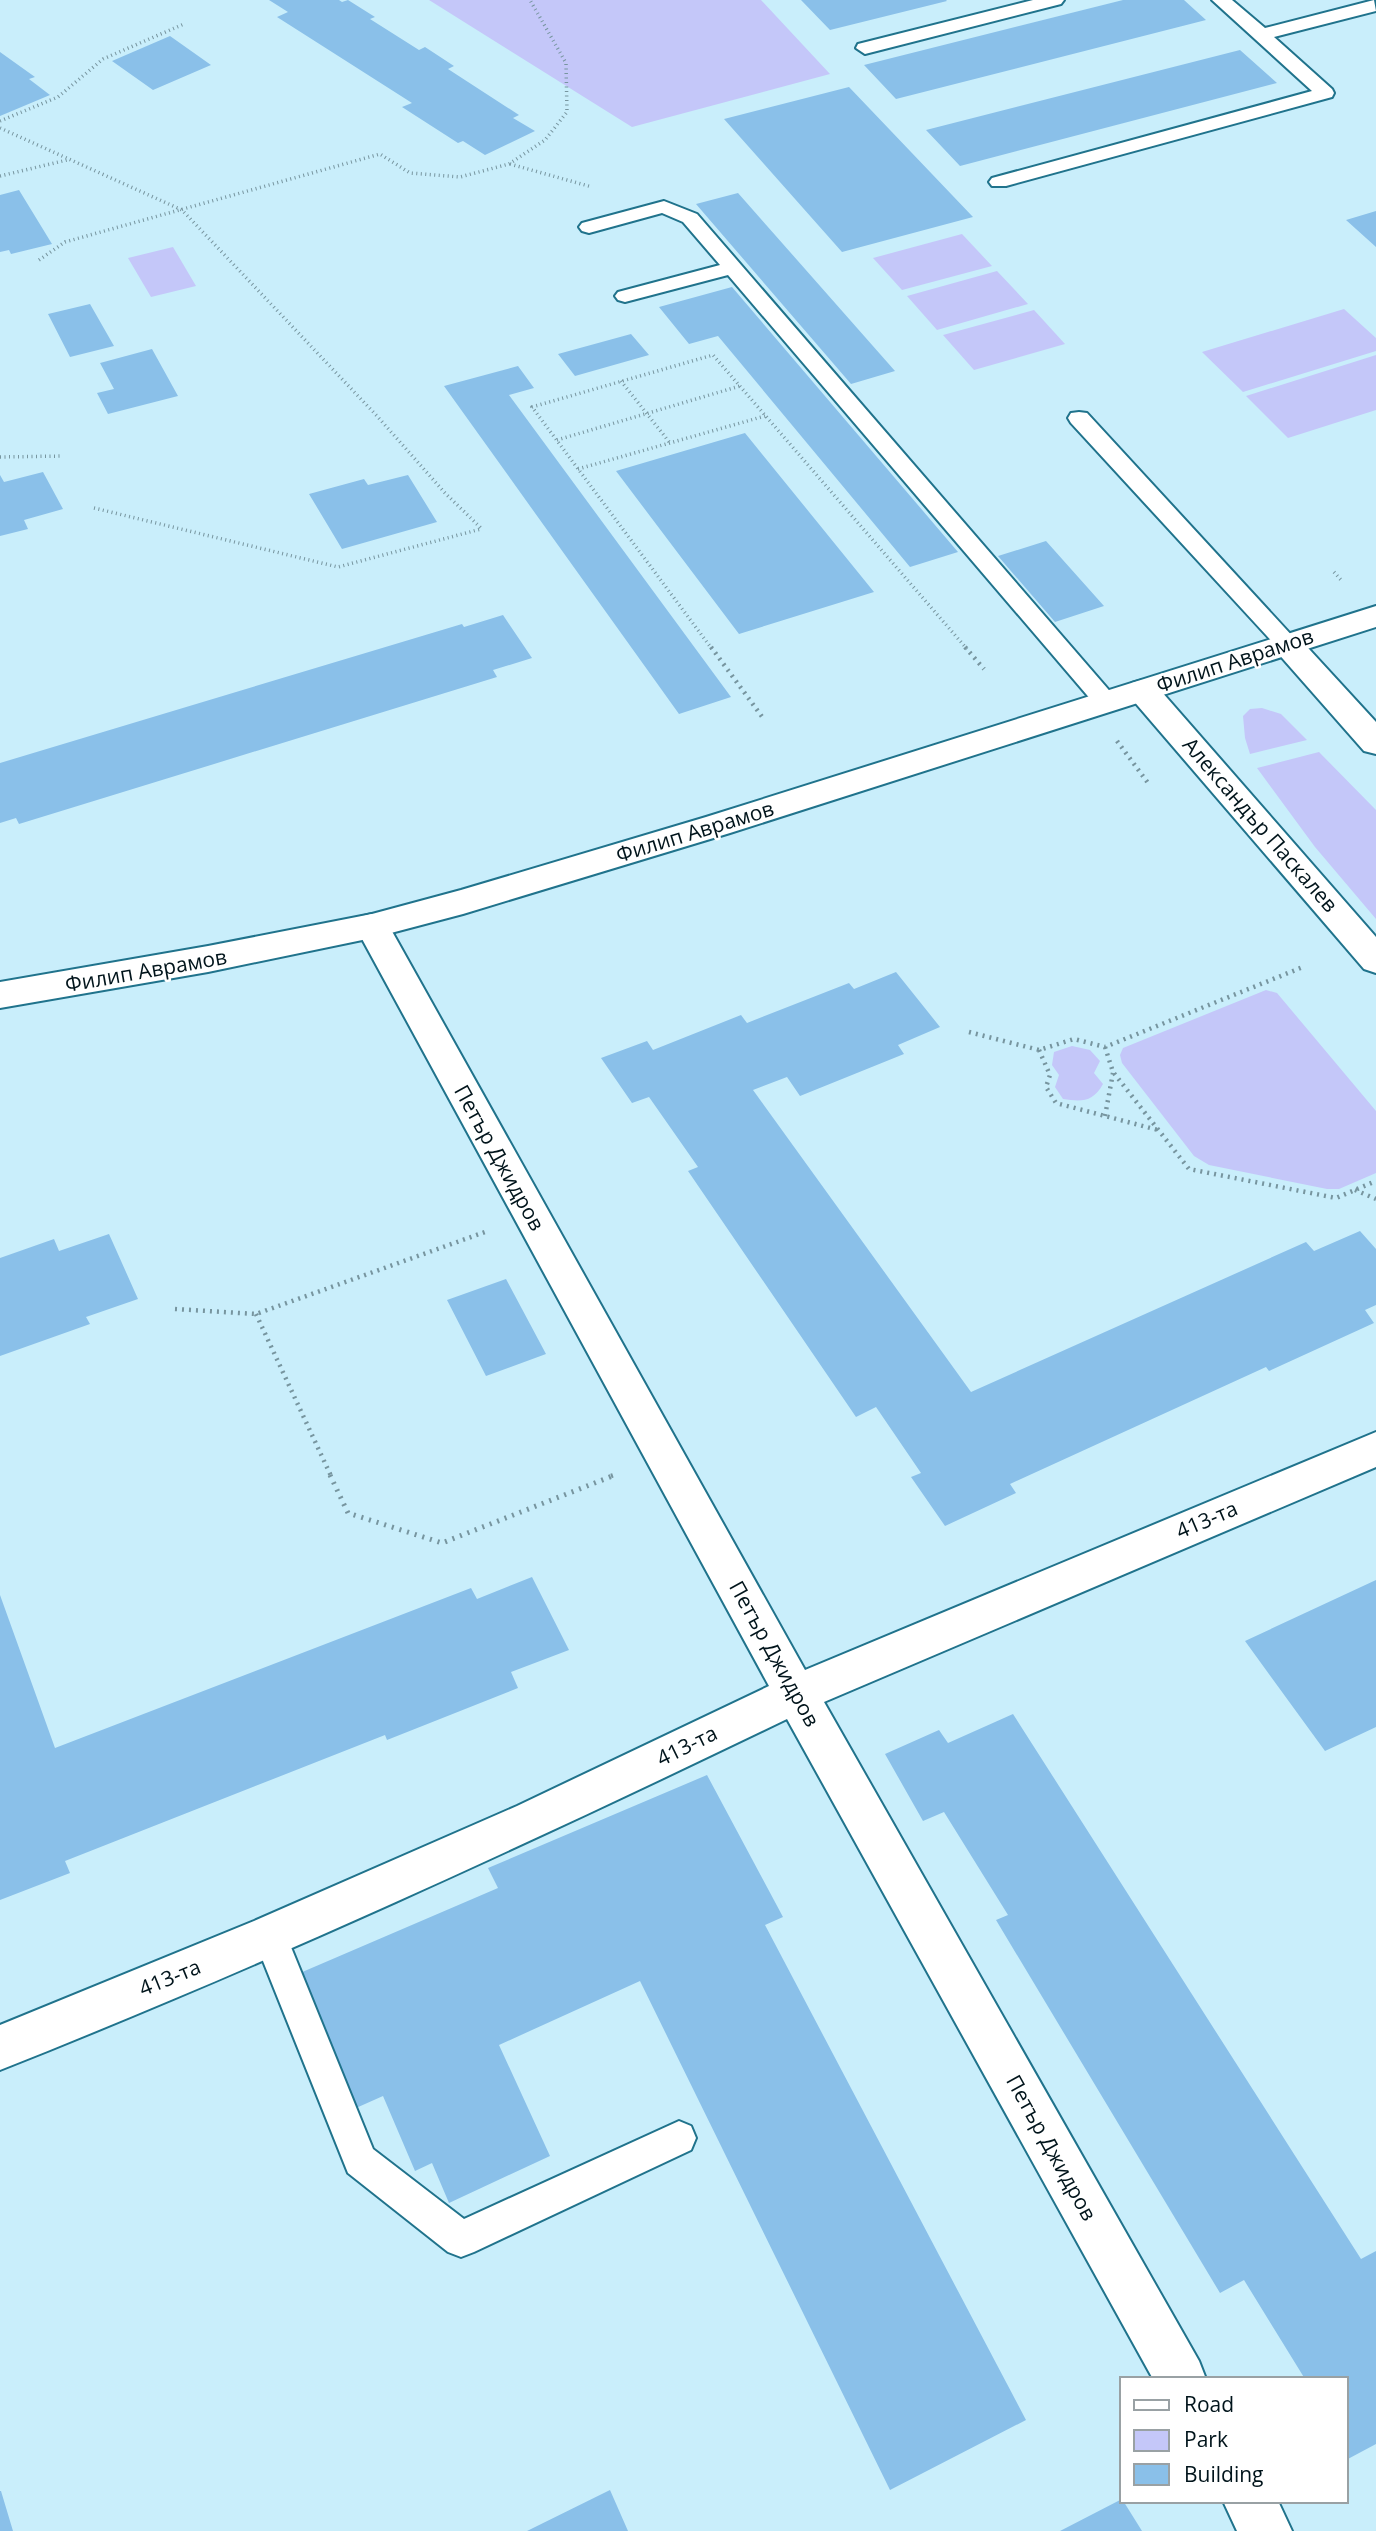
<svg xmlns="http://www.w3.org/2000/svg" width="1376" height="2531" font-family="'Open Sans',sans-serif">
<style>
.green{fill:#c4c7f9}
.building{fill:#8ac0e9}
.lines{fill:none;stroke-linecap:round;stroke-linejoin:round}
.service-casing{stroke:#20738c;stroke-width:4}
.minor-casing{stroke:#20738c;stroke-width:4}
.tertiary-casing{stroke:#20738c;stroke-width:4}
.path-far2{stroke:#77959f;stroke-width:3.5;stroke-dasharray:1 3.5;stroke-linecap:butt}
.path-far1{stroke:#77959f;stroke-width:4.5;stroke-dasharray:2 5;stroke-linecap:butt}
.path{stroke:#77959f;stroke-width:5;stroke-dasharray:2 6;stroke-linecap:butt}
.service{fill:#fff;fill-rule:evenodd}
.minor{fill:#fff;fill-rule:evenodd}
.tertiary{fill:#fff;fill-rule:evenodd}
.labels{text-anchor:middle;stroke-width:5;stroke-linejoin:round;paint-order:stroke}
.street-label{font-size:21px;fill:#01141b;stroke:#fff}
</style>
<rect width="100%" height="100%" fill="#c9eefb"/>
<!-- green -->
<path class="green" d="M429,0H761L830,74L632,127Z
M962,234L992,266L902,290L873,258Z
M173,247L196,286L151,297L128,258Z
M997,271L1028,304L937,330L907,296Z
M1344,309L1376,338V351L1243,392L1202,352Z
M1034,310L1065,344L974,370L943,335Z
M1376,355V410L1288,438L1246,396Z
M1262,708L1281,714L1307,740L1250,754L1245,738L1243,716L1250,709Z
M1319,752L1376,810V919L1315,847L1257,768Z
M1266,990L1277,993L1376,1111V1173L1339,1189H1327L1209,1165L1194,1156L1122,1063L1120,1055L1123,1048Z
M1072,1046L1090,1050L1100,1061L1094,1073L1103,1084C1093,1102 1082,1102 1063,1099L1055,1087L1059,1075L1052,1065L1054,1052Z"/>
<!-- building -->
<path class="building" d="M269,0H339L342,2L348,0L375,17L370,19L419,50L425,47L454,66L448,69L519,115L513,118L535,131L485,155L463,141L458,143L402,107L412,103L277,17L288,12Z
M801,0H946L947,1L830,30Z
M1123,0H1184L1206,20L896,99L864,65Z
M170,36L211,65L153,90L112,61Z
M1240,50L1277,83L960,166L926,130Z
M0,52L35,77L29,79L50,95L0,116Z
M849,87L973,217L842,252L724,119Z
M19,190L52,244L11,254L9,250L0,252V195Z
M738,193L895,371L851,384L696,204Z
M1376,211V247L1346,220Z
M732,287L958,552L910,567L718,336L689,344L659,307Z
M90,304L114,346L70,357L48,314Z
M631,334L649,355L575,376L558,354Z
M152,349L178,396L108,414L97,393L114,389L100,363Z
M518,366L534,388L509,395L731,697L679,714L444,386Z
M745,433L874,592L739,634L616,471Z
M43,472L63,509L24,520L28,529L0,536V475L4,482Z
M408,475L437,522L342,549L309,494L364,479L368,485Z
M1046,541L1104,606L1055,622L998,556Z
M503,615L532,658L493,670L497,677L19,824L16,818L0,823V763L462,624L464,627Z
M896,972L940,1027L898,1045L904,1054L800,1096L787,1077L753,1090L971,1392L1306,1242L1314,1251L1360,1231L1376,1249V1305L1365,1310L1374,1323L1269,1371L1266,1367L1010,1484L1016,1493L945,1526L911,1477L921,1473L876,1407L856,1417L688,1171L698,1167L649,1097L632,1103L601,1058L647,1041L653,1050L741,1015L747,1023L849,983L854,989Z
M109,1234L138,1299L86,1317L90,1324L0,1356V1258L54,1239L59,1251Z
M506,1279L546,1354L486,1376L447,1300Z
M532,1577L569,1650L511,1672L518,1688L387,1740L385,1735L65,1861L70,1873L0,1900V1595L55,1748L471,1588L477,1599Z
M1376,1580V1727L1325,1751L1245,1641Z
M1013,1714L1361,2259L1376,2251V2444L1346,2460V2379H1305L1244,2280L1220,2293L996,1920L1008,1915L944,1812L923,1821L885,1754L939,1730L948,1743Z
M707,1775L783,1917L765,1925L1026,2420L890,2490L640,1981L499,2045L550,2156L449,2203L432,2163L415,2171L383,2096L356,2108L300,1973L498,1888L488,1868Z
M610,2490L628,2531H527Z
M0,2491H1L13,2531H0Z
M1122,2499L1142,2531H1060Z"/>
<g class="lines">
<defs>
<path id="service" d="M1033,0H1064L1061,4L865,54L856,48L858,44Z
M1212,0H1232L1265,28L1374,0L1376,11L1274,37L1332,89L1334,93L1332,97L1006,186H992L989,182L992,178L1312,91Z
M664,201L697,214L1114,696L1118,702L1114,708L1106,710L1098,708L728,275L625,302L618,300L615,296L618,292L720,265L683,222L662,213L589,233L582,231L579,227L582,223Z
M1079,412L1087,413L1295,639L1299,644L1295,649L1287,652L1279,649L1071,423L1068,418L1071,413Z
M270,1920L282,1925L373,2149L464,2219L679,2121L691,2126L696,2138L691,2150L474,2252L461,2257L448,2252L348,2173L253,1936L258,1925Z"/>
<path id="minor" d="M1287,634L1298,637L1376,722V754L1364,751L1276,651L1271,644L1276,637Z
M1143,680L1154,683L1376,937V973L1364,969L1132,699L1127,691L1132,683Z
M372,914L384,917L389,926L805,1670L1376,1432V1467L824,1702L1199,2361L1206,2379H1153L787,1719C528,1844 267,1964 0,2070V2025L254,1921L517,1806L769,1686L355,926L360,917Z
M1223,2501H1278L1292,2531H1237Z"/>
<path id="tertiary" d="M1376,606V627L730,833L463,914L372,938L208,972L0,1008V982L208,946L372,914L461,890L706,817Z"/>
</defs>
<!-- service casing -->
<use href="#service" class="service-casing"/>
<!-- minor casing -->
<use href="#minor" class="minor-casing"/>
<!-- tertiary casing -->
<use href="#tertiary" class="tertiary-casing"/>
<!-- path-far2 -->
<path class="path-far2" d="M0,121L58,97L103,59L184,24
M0,128L182,210L377,416L445,493L482,529
M510,164L592,187
M0,176L67,160
M39,260L65,242L380,154L410,173L460,177L509,164L545,140L567,112L566,63L530,0
M621,381L670,443
M557,440L740,386
M0,457L63,456
M578,469L765,416
M94,508L338,567L481,529
M1334,572L1341,580
M712,649L532,407L713,355L967,649"/>
<!-- path-far1 -->
<path class="path-far1" d="M711,647L763,718
M965,647L984,669
M1117,741L1148,783
M969,1032L1039,1050L1074,1039L1105,1047L1303,967
M1105,1047L1113,1072L1189,1169L1336,1198L1376,1181
M1039,1050L1050,1075L1046,1087L1056,1103L1158,1130
M1105,1116L1113,1073
M1355,1190L1376,1199
M175,1309L256,1314L485,1232
M256,1314L331,1476
M611,1476L617,1474"/>
<!-- path -->
<path class="path" d="M330,1475L348,1513L442,1543L615,1475"/>
<!-- service -->
<use href="#service" class="service"/>
<!-- minor -->
<use href="#minor" class="minor"/>
<!-- tertiary -->
<use href="#tertiary" class="tertiary"/>
</g>
<g class="labels">
<!-- street labels -->
<g class="street-label">
<text transform="translate(1235 661) rotate(-18)" y="7">Филип Аврамов</text>
<text transform="translate(1260 825) rotate(49)" y="7">Александър Паскалев</text>
<text transform="translate(695 832) rotate(-17)" y="7">Филип Аврамов</text>
<text transform="translate(146 971) rotate(-10)" y="7">Филип Аврамов</text>
<text transform="translate(499 1158) rotate(61)" y="7">Петър Джидров</text>
<text transform="translate(1207 1520) rotate(-23)" y="7">413-та</text>
<text transform="translate(774 1654) rotate(61)" y="7">Петър Джидров</text>
<text transform="translate(687 1746) rotate(-26)" y="7">413-та</text>
<text transform="translate(170 1978) rotate(-22)" y="7">413-та</text>
<text transform="translate(1051 2148) rotate(61)" y="7">Петър Джидров</text>
</g>
</g>
<!-- legend -->
<rect x="1120" y="2377" width="228" height="126" fill="#ffffff" stroke="#99a1a4" stroke-width="2"/>
<rect x="1134" y="2400" width="35" height="10" fill="#ffffff" stroke="#99a1a4" stroke-width="2"/>
<text x="1184" y="2412" font-size="21" fill="#01141b">Road</text>
<rect x="1134" y="2430" width="35" height="21" fill="#c4c7f9" stroke="#99a1a4" stroke-width="2"/>
<text x="1184" y="2447" font-size="21" fill="#01141b">Park</text>
<rect x="1134" y="2464" width="35" height="21" fill="#8ac0e9" stroke="#99a1a4" stroke-width="2"/>
<text x="1184" y="2482" font-size="21" fill="#01141b">Building</text>
</svg>
